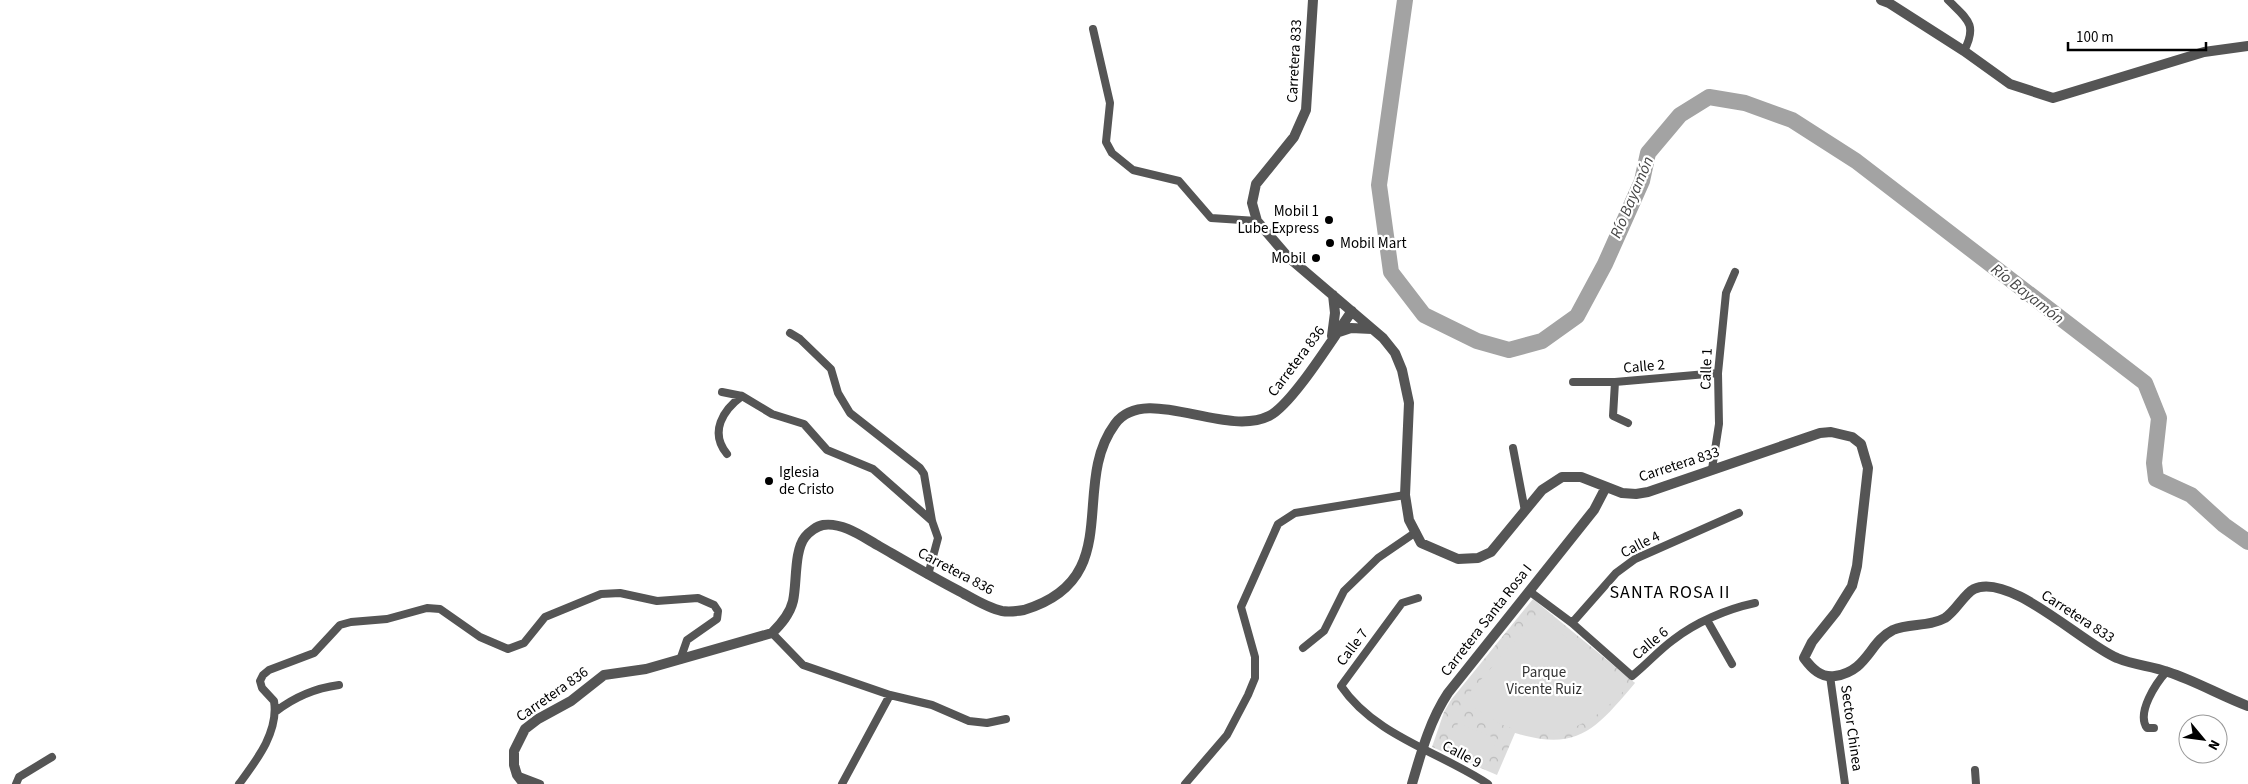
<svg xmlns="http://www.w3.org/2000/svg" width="2248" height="784" font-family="'Source Sans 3',sans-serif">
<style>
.park{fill:url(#park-crowns)}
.pitch{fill:#dcdcdc}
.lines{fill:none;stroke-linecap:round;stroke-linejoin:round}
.river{stroke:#a3a3a3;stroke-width:16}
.minor{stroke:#555;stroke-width:8}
.tertiary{stroke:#555;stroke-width:10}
.poi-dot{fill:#000;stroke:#fff;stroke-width:2}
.labels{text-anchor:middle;stroke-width:4.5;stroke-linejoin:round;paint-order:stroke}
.street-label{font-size:15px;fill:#000;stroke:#fff}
.poi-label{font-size:15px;fill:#000;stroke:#fff;text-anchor:end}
.park-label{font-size:15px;fill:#333;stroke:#fff}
.water-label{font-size:16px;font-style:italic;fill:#444;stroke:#fff}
.quarter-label{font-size:18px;letter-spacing:1px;fill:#000;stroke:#fff}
</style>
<defs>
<pattern id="park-crowns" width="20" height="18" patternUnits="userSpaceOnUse" patternTransform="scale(1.25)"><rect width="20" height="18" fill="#dcdcdc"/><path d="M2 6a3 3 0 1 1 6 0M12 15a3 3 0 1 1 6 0" fill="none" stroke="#bbb"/></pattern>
</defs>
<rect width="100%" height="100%" fill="#fff"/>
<!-- park -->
<path class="park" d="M1533,599L1635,683C1596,729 1578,752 1515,733L1497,775L1432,747L1444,712L1451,700Z"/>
<!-- pitch -->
<path class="pitch" d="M1539,613L1568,639L1572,636L1629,685C1578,743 1524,751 1464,699Z
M1458,723L1497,739L1486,767L1447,750Z"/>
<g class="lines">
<!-- river -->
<path class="river" d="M1405,0L1379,185L1391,272L1424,315L1477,341L1509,350L1542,341L1577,316L1605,264L1642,181L1648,153L1680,115L1709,97L1745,103L1792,120L1856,161L2145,383L2159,418L2154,463L2156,479L2191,495L2224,525L2248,542"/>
<!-- minor -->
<path class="minor" d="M1948,0C1967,19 1978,24 1964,51
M1093,29L1110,103L1106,142L1112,153L1133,170L1179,181L1211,218L1257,221
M790,333L800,339L831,369L838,393L850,413L920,468L924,474L932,521L938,538L928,575
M1573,382H1615L1718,373
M1615,382L1613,416L1628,423
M722,392L742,396L772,414L804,424L827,450L873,469L932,521
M1513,448L1525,511
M727,454C709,432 723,410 742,396
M1712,469L1719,424L1718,373L1726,293L1735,272
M1529,591L1572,623L1632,676C1646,665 1658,651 1673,640C1696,622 1727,609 1755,603
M1418,598L1402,603L1341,686C1375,736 1440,752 1488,784
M1707,620L1732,664
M1572,623L1616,573L1635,559L1739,513
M772,633L803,665L890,695L932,705L969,721L987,723L1006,719
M1303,648L1324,631L1344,591L1378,558L1416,532
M1830,676L1845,784
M275,712C293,698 316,688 339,685
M2154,728H2147C2136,713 2156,683 2167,671
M1975,770L1976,784
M519,776L540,784
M16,784L19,777L52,757
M239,784C256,761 279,732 274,701L262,688L260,681L263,675L269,670L314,653L340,625L351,622L387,619L427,608L440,609L480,637L508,649L524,643L545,617L601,594L620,593L657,601L698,598L714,605L718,611L717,619L687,640L680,660
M842,784L890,695
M1185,784L1227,735L1248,695L1255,678V657L1241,607L1278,524L1295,513L1405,495"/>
<!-- tertiary -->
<path class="tertiary" d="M1313,0L1306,110L1294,137L1256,184L1252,203L1257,221L1288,257L1383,338L1395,353L1402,370L1409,403L1405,495L1409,520L1421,543L1458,559L1478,558L1491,552L1542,490L1562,477H1581L1622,493L1636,494L1648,492L1820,433L1831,432L1852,437L1861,444L1868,468L1857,566L1852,586L1836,612L1812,642L1804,658C1812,669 1821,678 1835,676C1868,671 1869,642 1893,630C1909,623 1929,627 1945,618C1956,611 1964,594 1974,589C2010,572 2084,645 2117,658C2133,665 2152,666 2168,672C2196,681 2221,696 2248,706
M1881,0L1889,3L1964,51L2010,84L2053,98L2204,52L2248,46
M1336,333L1351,328L1372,329
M1332,336L1335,313L1333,295
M524,784L517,775L514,765V751L525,729L538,719L571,701L604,675L646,669L772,633C781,624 790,614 793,601C797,583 794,551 805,537C809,532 817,526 823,525C843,522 863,537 879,546C905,561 932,577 959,591C972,598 987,608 1002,611C1008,612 1018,611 1024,610C1127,579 1069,486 1115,424C1145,383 1224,438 1269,416C1292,405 1335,335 1352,311
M1412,784C1421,753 1430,720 1448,693L1594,510L1606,487"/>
</g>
<!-- markers -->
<g class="poi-dot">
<circle cx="1329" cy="220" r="5"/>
<circle cx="1330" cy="243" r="5"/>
<circle cx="1316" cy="258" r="5"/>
<circle cx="769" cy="481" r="5"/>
</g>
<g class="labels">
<!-- street labels -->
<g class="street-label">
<text transform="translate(1294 61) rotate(-87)" y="5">Carretera 833</text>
<text transform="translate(1296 361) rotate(-53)" y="5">Carretera 836</text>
<text transform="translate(1644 366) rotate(-5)" y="5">Calle 2</text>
<text transform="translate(1706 369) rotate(-88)" y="5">Calle 1</text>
<text transform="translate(1679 464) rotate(-18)" y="5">Carretera 833</text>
<text transform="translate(1640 544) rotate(-27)" y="5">Calle 4</text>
<text transform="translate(956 571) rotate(28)" y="5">Carretera 836</text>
<text transform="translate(2078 616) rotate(33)" y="5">Carretera 833</text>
<text transform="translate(1486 620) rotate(-52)" y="5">Carretera Santa Rosa I</text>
<text transform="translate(1650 643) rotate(-40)" y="5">Calle 6</text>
<text transform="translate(1352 647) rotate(-53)" y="5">Calle 7</text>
<text transform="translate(552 694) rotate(-35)" y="5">Carretera 836</text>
<text transform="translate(1852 728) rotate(82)" y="5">Sector Chinea</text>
<text transform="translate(1462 754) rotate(28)" y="5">Calle 9</text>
</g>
<!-- poi labels -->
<g class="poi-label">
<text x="1319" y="216">Mobil 1<tspan x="1319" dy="17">Lube Express</tspan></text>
<text x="1340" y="248" text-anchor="start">Mobil Mart</text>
<text x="1306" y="263">Mobil</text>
<text x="779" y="477" text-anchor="start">Iglesia<tspan x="779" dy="17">de Cristo</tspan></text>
</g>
<!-- park labels -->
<g class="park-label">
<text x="1544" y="677">Parque<tspan x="1544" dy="17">Vicente Ruiz</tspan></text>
</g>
<!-- water labels -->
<g class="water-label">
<text transform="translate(1631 197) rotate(-67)" y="6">Río Bayamón</text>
<text transform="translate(2028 293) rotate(38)" y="6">Río Bayamón</text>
</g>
<!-- quarter labels -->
<g class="quarter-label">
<text x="1670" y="598">SANTA ROSA II</text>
</g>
</g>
<!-- north arrow -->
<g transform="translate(2203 739) rotate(119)"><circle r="24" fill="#ffffff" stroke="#999999"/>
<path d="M0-4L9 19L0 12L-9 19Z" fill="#000000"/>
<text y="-8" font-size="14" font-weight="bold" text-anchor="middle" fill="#000000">N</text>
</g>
<!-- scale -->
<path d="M2068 42v8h138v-8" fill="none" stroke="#000000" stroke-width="2.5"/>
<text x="2076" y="42" font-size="15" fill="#000000" stroke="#ffffff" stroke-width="4" paint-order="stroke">100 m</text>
</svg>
